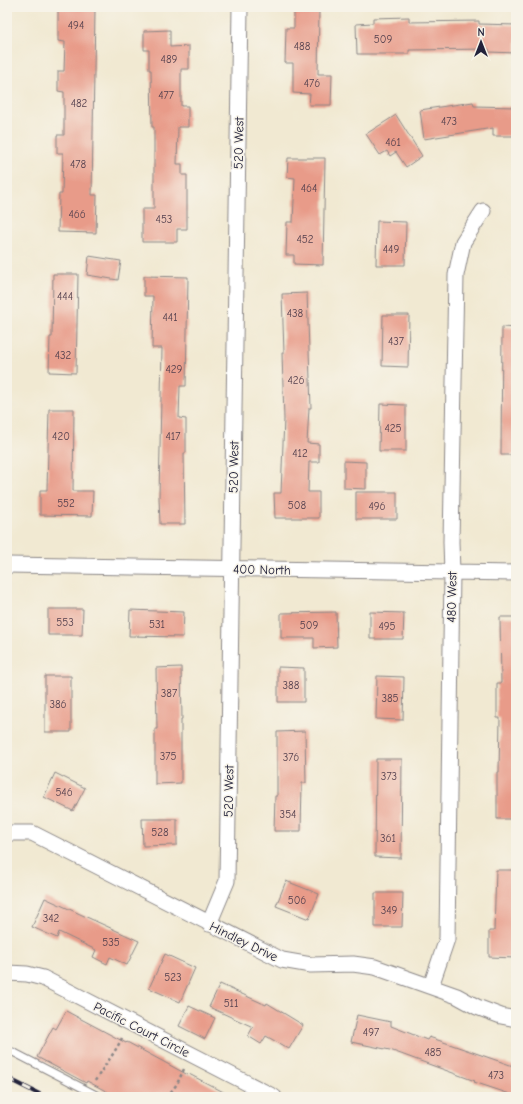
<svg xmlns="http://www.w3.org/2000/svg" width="523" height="1104" font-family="'Comic Neue',sans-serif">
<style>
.building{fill:#e89b89}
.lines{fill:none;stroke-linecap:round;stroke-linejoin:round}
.service-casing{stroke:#8a8686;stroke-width:9}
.minor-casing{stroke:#8a8686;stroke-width:17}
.path{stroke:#8a8686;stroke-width:2.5;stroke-dasharray:3 3;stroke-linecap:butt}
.service{stroke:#fff;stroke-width:7}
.minor{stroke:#fff;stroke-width:15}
.rail-casing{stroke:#22223b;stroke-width:4.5}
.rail{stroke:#f7f3e8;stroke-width:3;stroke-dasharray:9;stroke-linecap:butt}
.labels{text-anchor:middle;stroke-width:3;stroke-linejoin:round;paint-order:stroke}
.number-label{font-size:11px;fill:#54404e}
.street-label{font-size:13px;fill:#22223b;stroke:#f7f3e8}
</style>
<rect width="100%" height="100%" fill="#f7f3e8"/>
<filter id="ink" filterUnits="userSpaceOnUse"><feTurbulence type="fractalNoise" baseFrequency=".025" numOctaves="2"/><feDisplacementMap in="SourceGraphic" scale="8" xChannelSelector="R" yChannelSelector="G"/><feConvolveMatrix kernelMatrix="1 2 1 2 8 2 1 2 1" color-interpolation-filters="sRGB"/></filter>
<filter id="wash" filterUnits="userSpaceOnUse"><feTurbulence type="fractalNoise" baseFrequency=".012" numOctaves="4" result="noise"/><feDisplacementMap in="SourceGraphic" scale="16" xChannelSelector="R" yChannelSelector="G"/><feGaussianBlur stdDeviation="0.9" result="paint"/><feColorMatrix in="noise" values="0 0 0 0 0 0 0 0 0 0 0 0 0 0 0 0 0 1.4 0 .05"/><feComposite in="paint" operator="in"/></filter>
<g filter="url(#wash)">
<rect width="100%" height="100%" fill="#f1e9d2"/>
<g id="blocks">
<!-- building -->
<path class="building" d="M58,8L95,9L92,195H97L96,233L58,232L59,194H62L63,153H57V135H64V92L58,91V71H64L65,42L58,41Z
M294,9L319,10L318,74H332L331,105H309L310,94L293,93V63H285L286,28H294Z
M409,17V22L479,21V24L516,25V53L489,52V49L409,50V54H357L356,24L373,23V18Z
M170,30V47L189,46V69H181V106H188V127H178L177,164H182V175H187V229H177V242H142V209H154V127H152L151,70H149V50H144V31Z
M473,102L474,106L516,107V136H493V128L424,139L420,110Z
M396,115L422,156L406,167L396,152L390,156L387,151L380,155L366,134Z
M288,158H325L323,265L294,264V255H286L287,222H293L295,178L287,177Z
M377,221L406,222L405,265H376Z
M89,256L121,261L118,280L87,275Z
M53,274H78L76,373L49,372L50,337H52Z
M144,276L188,277L186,386H180L179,418L186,419V453H184L185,524H160L159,497L162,348H152L153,296H144Z
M307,293L311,408H309L307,443L319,444V462H309L308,492H319V518H275L274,493H281L284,419L282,353H284L282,294Z
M383,315H409L408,367L382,366Z
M502,327L516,328V455H501Z
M380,404L406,405V451H379Z
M49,409H74L73,491H93L92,516L40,515V490H47Z
M344,461L366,462V489L344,488Z
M356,492H397V519H356Z
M48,609H83L82,635H48Z
M130,610L184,612L183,637L129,636Z
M336,612L337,647L314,648V638H281V613Z
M370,612L404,613L403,639H370Z
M500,617H516V819H497V772H499L500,718H497V683H501Z
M181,667L182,719H181V783L155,784V729H157L156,668Z
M278,667L304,668V702H278Z
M45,676H71V732H45Z
M377,676L404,677L403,720L376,719Z
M305,731L306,783H302L301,831H274L275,796H277V732Z
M376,759H402L401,858L375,857Z
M55,773L85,788L73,811L44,797Z
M142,819H177V845L143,846Z
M496,870H516V958L489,957V931H494Z
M286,881L319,894L309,919L276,906Z
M375,893H403L402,927H375Z
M45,898L139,941L127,965L110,957L107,964L93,957L96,950L59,932L57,938L32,927Z
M165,954L195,968L180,1002L149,988Z
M220,984L266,1005L267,1003L303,1025L289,1049L266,1036L261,1044L248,1036L253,1027L209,1007Z
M189,1006L215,1018L205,1039L179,1026Z
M66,1011L126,1043L127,1042L188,1075L189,1074L233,1097H117L87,1081L86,1083L37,1057L53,1027L56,1029Z
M357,1015L391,1022V1026L427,1040L429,1037L516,1067V1096L474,1082L475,1081L390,1050L351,1042Z"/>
</g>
</g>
<g filter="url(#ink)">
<use href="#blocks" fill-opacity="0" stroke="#8a8686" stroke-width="1"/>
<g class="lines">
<defs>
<path id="service" d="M13,1052L100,1097"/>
<path id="minor" d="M7,565L516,573
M7,833H32L282,960L311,965L353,964L375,967L457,996L477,1007L501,1016L516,1019
M209,924L227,881L240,7
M7,973L27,974L43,978L274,1097
M431,986L447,939L452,572L451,542L456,275L463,242L483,211"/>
</defs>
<!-- service casing -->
<use href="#service" class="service-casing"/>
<!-- minor casing -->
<use href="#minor" class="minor-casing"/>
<!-- path -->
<path class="path" d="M95,1081C104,1066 115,1053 122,1038
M167,1097L177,1084L184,1069"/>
<!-- service -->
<use href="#service" class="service"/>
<!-- minor -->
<use href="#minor" class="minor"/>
<defs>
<path id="rail" d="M7,1078L45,1097"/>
</defs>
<!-- rail casing -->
<use href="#rail" class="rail-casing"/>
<!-- rail -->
<use href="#rail" class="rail"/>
</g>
</g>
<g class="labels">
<!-- number labels -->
<g class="number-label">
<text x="76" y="29">494</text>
<text x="383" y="43">509</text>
<text x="302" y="50">488</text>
<text x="169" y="63">489</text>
<text x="312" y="87">476</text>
<text x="166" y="99">477</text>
<text x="79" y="107">482</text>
<text x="449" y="125">473</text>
<text x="393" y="146">461</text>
<text x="78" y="168">478</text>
<text x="309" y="192">464</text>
<text x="77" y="218">466</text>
<text x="164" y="223">453</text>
<text x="305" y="243">452</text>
<text x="391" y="253">449</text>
<text x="65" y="300">444</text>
<text x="295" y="317">438</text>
<text x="170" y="321">441</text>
<text x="396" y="345">437</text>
<text x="63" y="359">432</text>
<text x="174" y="373">429</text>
<text x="296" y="384">426</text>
<text x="393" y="432">425</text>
<text x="61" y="440">420</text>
<text x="173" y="440">417</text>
<text x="300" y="457">412</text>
<text x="66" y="507">552</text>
<text x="297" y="509">508</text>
<text x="377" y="510">496</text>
<text x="65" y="626">553</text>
<text x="157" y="628">531</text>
<text x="309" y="629">509</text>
<text x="387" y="630">495</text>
<text x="291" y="689">388</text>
<text x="169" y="697">387</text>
<text x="390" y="702">385</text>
<text x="58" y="708">386</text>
<text x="168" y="760">375</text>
<text x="291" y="761">376</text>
<text x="389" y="780">373</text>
<text x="64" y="796">546</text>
<text x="288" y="818">354</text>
<text x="160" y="836">528</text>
<text x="388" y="842">361</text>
<text x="297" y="904">506</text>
<text x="389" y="914">349</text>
<text x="51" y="922">342</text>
<text x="111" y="946">535</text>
<text x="173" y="981">523</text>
<text x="231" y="1007">511</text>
<text x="371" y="1036">497</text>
<text x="433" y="1056">485</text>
<text x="496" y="1079">473</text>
</g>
<!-- street labels -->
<g class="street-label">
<text transform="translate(238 143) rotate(-89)" y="5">520 West</text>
<text transform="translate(233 467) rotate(-89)" y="5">520 West</text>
<text transform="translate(262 569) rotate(1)" y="5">400 North</text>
<text transform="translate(451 597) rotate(-89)" y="5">480 West</text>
<text transform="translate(228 791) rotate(-89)" y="5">520 West</text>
<text transform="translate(244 941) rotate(26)" y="5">Hindley Drive</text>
<text transform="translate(142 1029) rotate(27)" y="5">Pacific Court Circle</text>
</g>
</g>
<!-- margin -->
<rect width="523" height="1104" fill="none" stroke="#f7f3e8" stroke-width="24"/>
<!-- north arrow -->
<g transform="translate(481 42)" stroke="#f7f3e8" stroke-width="3" paint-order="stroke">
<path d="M0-3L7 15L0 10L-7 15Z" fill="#22223b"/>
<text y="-6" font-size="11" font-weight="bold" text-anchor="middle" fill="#22223b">N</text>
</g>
</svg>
